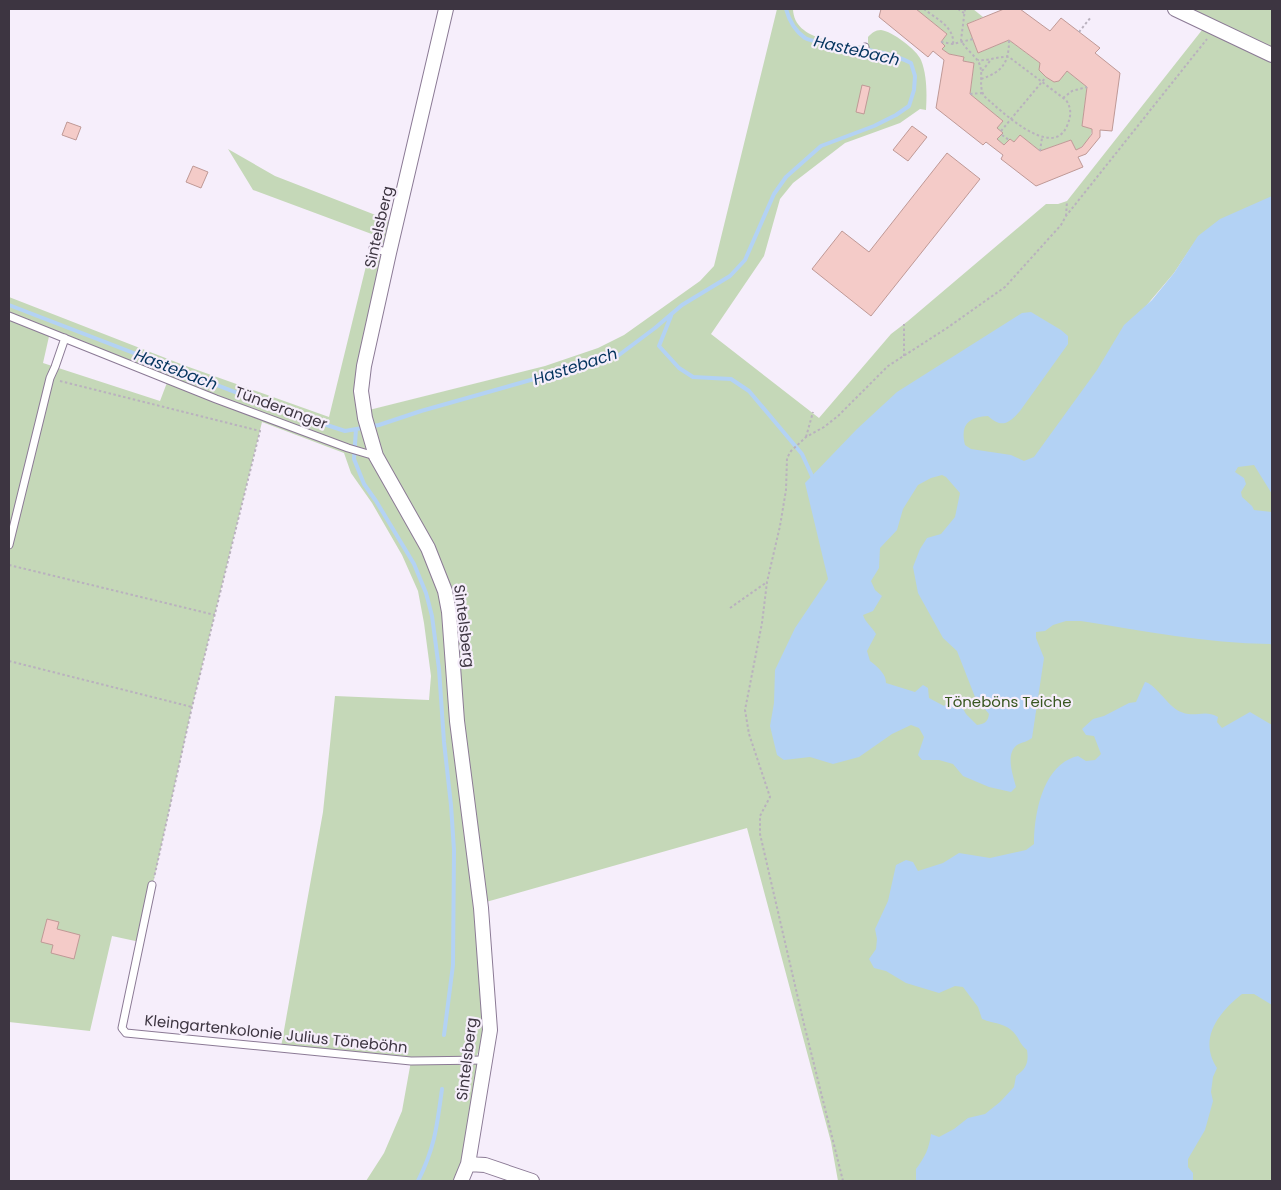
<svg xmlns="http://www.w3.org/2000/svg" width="1281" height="1190" font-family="Poppins,sans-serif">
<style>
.green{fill:#c5d8b8;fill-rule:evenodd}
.water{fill:#b3d2f4;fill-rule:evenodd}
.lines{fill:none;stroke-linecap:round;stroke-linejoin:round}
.stream{stroke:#b3d2f4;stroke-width:4}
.building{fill:#f4cbc8;stroke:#bf9996}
.lane-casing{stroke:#8b7a95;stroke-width:9}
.street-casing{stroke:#8b7a95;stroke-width:16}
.path{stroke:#b9b1be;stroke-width:2;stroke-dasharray:2.5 2.5;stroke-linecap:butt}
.lane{stroke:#fff;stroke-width:7}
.street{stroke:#fff;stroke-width:14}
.labels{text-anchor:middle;stroke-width:4.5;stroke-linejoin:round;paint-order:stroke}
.street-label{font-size:15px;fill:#3d3541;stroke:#f6eefb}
.park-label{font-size:15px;fill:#385620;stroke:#f6eefb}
.water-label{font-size:16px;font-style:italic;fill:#04345e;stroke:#f6eefb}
</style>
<rect width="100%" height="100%" fill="#f6eefb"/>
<!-- green -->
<path class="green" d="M777,9H793C794,42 843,42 868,47V37C872,33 875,30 881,30C892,31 917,50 921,60C927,75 927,93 926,110L920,109L900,123L845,143L793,183L780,199L764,256L711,334L819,418L891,334L908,321L1046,204H1058L1067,201L1206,25L1175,9H1272V1181H838L831,1142L747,828L486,902L464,731L454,613L384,462L369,410L545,366L598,348L624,335L700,281L714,266ZM1194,243L1160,303L1146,306L1174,273Z
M916,9H973L983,17L967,24L978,53L1009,40L1040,63L1039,70L1054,82L1059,81L1067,71L1087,87L1082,126L1092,129C1092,137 1084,147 1076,150L1071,140L1040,151L1020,135L1014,142L1010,139L1004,145L997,139L1003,133L997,128L1003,121L970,94L974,63L963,61L964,57L949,54L942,49L945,46L941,42L947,34Z
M228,149L275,176L391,221L388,241L373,248L384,261L356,393L431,565L444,612L479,944L483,1040L475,1060L480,1072L461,1165L456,1181H366L384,1153L402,1111L411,1061L281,1047L323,812L335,696L429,700L431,676L424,623L418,591L402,555L372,503L351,473L344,453L262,422L192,707L140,942L112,936L90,1031L9,1022V297L186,366L329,417L366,266L377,236L253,190ZM50,332L168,380L160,401L43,363Z"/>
<!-- water -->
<path class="water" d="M1272,196V494L1254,465L1238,467L1235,472L1244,478L1246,484L1241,492L1242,497L1252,506L1254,510L1272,512V645L1270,644C1206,643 1144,631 1081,621H1066L1053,625L1045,631L1036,632V638L1044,658L1032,738C1027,742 1022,742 1017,745C1005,754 1013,775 1016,787L1011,792L989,787L963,776L953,764L939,760H922L918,755L924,737L919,728L911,725L892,734L859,757L833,764L810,757L784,760L777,755L770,726L774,703L775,670L795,628L828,579L805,483L857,429L897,392L1022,313L1031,312L1061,330L1068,336V344L1020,411C1009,423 1002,429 988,416C968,417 960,425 965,445L971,449L1011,455L1024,461L1034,457L1097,370L1124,325L1152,300L1174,273L1198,236L1220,219ZM942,475L946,477L960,493L955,517L941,534L927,538L920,549L913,567L918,593L943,638L957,651L975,697L989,714C988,722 984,724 977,725L966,714L958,700L950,701L944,706L929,698L928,688L923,685L915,692L886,683C886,674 878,667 870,661L867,651L876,634C872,627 865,622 863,615L873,611L882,596L875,590L871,581L879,568L880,548L897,530L903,509L918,485L931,478Z
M1145,682C1155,684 1166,703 1177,710C1194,720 1203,708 1218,717L1217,722L1222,728L1250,712L1272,725V1005L1254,994H1242C1218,1013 1198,1039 1217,1068L1213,1077L1211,1092L1213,1101L1205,1130L1188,1159V1167L1193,1173V1180L916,1181V1169C925,1157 929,1149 931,1134L939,1137L954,1129L968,1118L985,1114L1000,1102L1014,1087L1016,1076C1026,1069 1029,1063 1027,1050C1019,1043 1020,1040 1015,1034C1007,1023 994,1024 982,1019L978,1007L963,987L955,986L939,993L906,983L886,971L874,968L869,959L876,949L877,939L875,929L888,901L896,865L906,860L913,862L918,871L943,863L959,853L990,858L1026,850L1034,844C1034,813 1043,764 1078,756L1086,761L1095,760L1101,754L1094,736L1086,735L1082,729L1093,719L1104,716L1129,703L1136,702Z"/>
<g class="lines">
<!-- stream -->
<path class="stream" d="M9,305L284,411L345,431L379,425L421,411L619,355L655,328L682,305L730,276L745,260L774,194L786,177L821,146L874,126L896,115L909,106L914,90L915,76L911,63C888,51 858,49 832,44C824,42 812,42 805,38C795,31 789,20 786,9
M671,316L659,346L679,368L693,377L731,379L749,391L802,454L812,476
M356,429L354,459L364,484L376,501L414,564L426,593L432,616L439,669L444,742L451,805L454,850L453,965L444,1035
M418,1181C435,1147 437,1126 442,1089"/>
</g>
<!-- building -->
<path class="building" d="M881,9H916L947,34L941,42L945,46L942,49L949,54L964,57L963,61L974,63L970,94L1003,121L997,128L1003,133L997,139L1004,145L1010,139L1014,142L1020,135L1040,151L1071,140L1076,150L1082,147L1092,134V129L1082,126L1087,87L1067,71L1059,81L1054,82L1046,77L1039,70L1040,63L1009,40L978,53L967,24L1004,9H1020L1050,31L1061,18L1100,48L1095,53L1120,73L1112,131L1100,130V137L1086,154L1078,157L1083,167L1036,186L1001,159L1003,155L986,142L983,145L936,108L944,60L933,51L928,57L879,17Z
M862,85L870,87L864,114L856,112Z
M67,122L81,127L76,140L62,135Z
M912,126L927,137L908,161L893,150Z
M947,153L980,179L871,316L812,269L842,231L869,252Z
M193,166L208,172L201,188L186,182Z
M47,919L59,922L57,929L80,935L74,959L51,953L53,945L41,942Z"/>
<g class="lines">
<defs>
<path id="lane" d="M864,53L865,47
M373,248L389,253
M9,316L216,399L348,448L375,456
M9,545L50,378L55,367L65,338
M152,885L122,1028L126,1033L411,1061L486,1060"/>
<path id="street" d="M446,9L389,253L364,366L361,391L365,418L376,456L428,548L445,591L449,612L457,721L481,908L490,1030L468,1164L461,1181
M1175,9L1272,55
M468,1164L485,1165L532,1181"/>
</defs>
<!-- lane casing -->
<use href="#lane" class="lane-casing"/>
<!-- street casing -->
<use href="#street" class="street-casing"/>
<!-- path -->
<path class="path" d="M924,9C935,18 955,27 953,44
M958,9L964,13
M965,9L961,40C965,49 975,55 979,63C984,74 978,85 984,96C999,109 1052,161 1067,126C1071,116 1072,109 1066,100L1009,57C998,56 989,61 978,60
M1079,32L1091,17
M941,42L953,44L973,39
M982,71L990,61
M981,79C1003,72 1009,62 1009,40
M970,94L982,93
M1063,98L1072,91L1087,87
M1001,131L1046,77
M1002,135L1009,140
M1040,151L1042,138
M1066,216L1067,201
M904,356V324
M60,381L260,431L192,707L154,878
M806,437L813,412
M9,565L215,615
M730,608L767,582
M9,661L192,707
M843,1181L803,1020L760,834V816L770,797L749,734L745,710L762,623L767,582L780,526L786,490L787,458L791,451L806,437L824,427L838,416L888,366L947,328L1005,287L1061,225L1066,216L1207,39
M1225,1181H1229"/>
<!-- lane -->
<use href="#lane" class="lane"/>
<!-- street -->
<use href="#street" class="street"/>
</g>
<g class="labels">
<!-- street labels -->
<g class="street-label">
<text transform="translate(379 227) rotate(-77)" y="5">Sintelsberg</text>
<text transform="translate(281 408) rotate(20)" y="5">Tünderanger</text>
<text transform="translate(464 626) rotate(83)" y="5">Sintelsberg</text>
<text transform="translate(276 1034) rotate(6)" y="5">Kleingartenkolonie Julius Töneböhn</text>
<text transform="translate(467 1059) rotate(-83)" y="5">Sintelsberg</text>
</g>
<!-- park labels -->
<g class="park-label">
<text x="1008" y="707">Töneböns Teiche</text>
</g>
<!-- water labels -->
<g class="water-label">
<text transform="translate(857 50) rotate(13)" y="6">Hastebach</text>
<text transform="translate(575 366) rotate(-18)" y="6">Hastebach</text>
<text transform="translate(176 369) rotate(21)" y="6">Hastebach</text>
</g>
</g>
<!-- border -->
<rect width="1281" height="1190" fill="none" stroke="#3d3541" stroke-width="20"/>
</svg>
